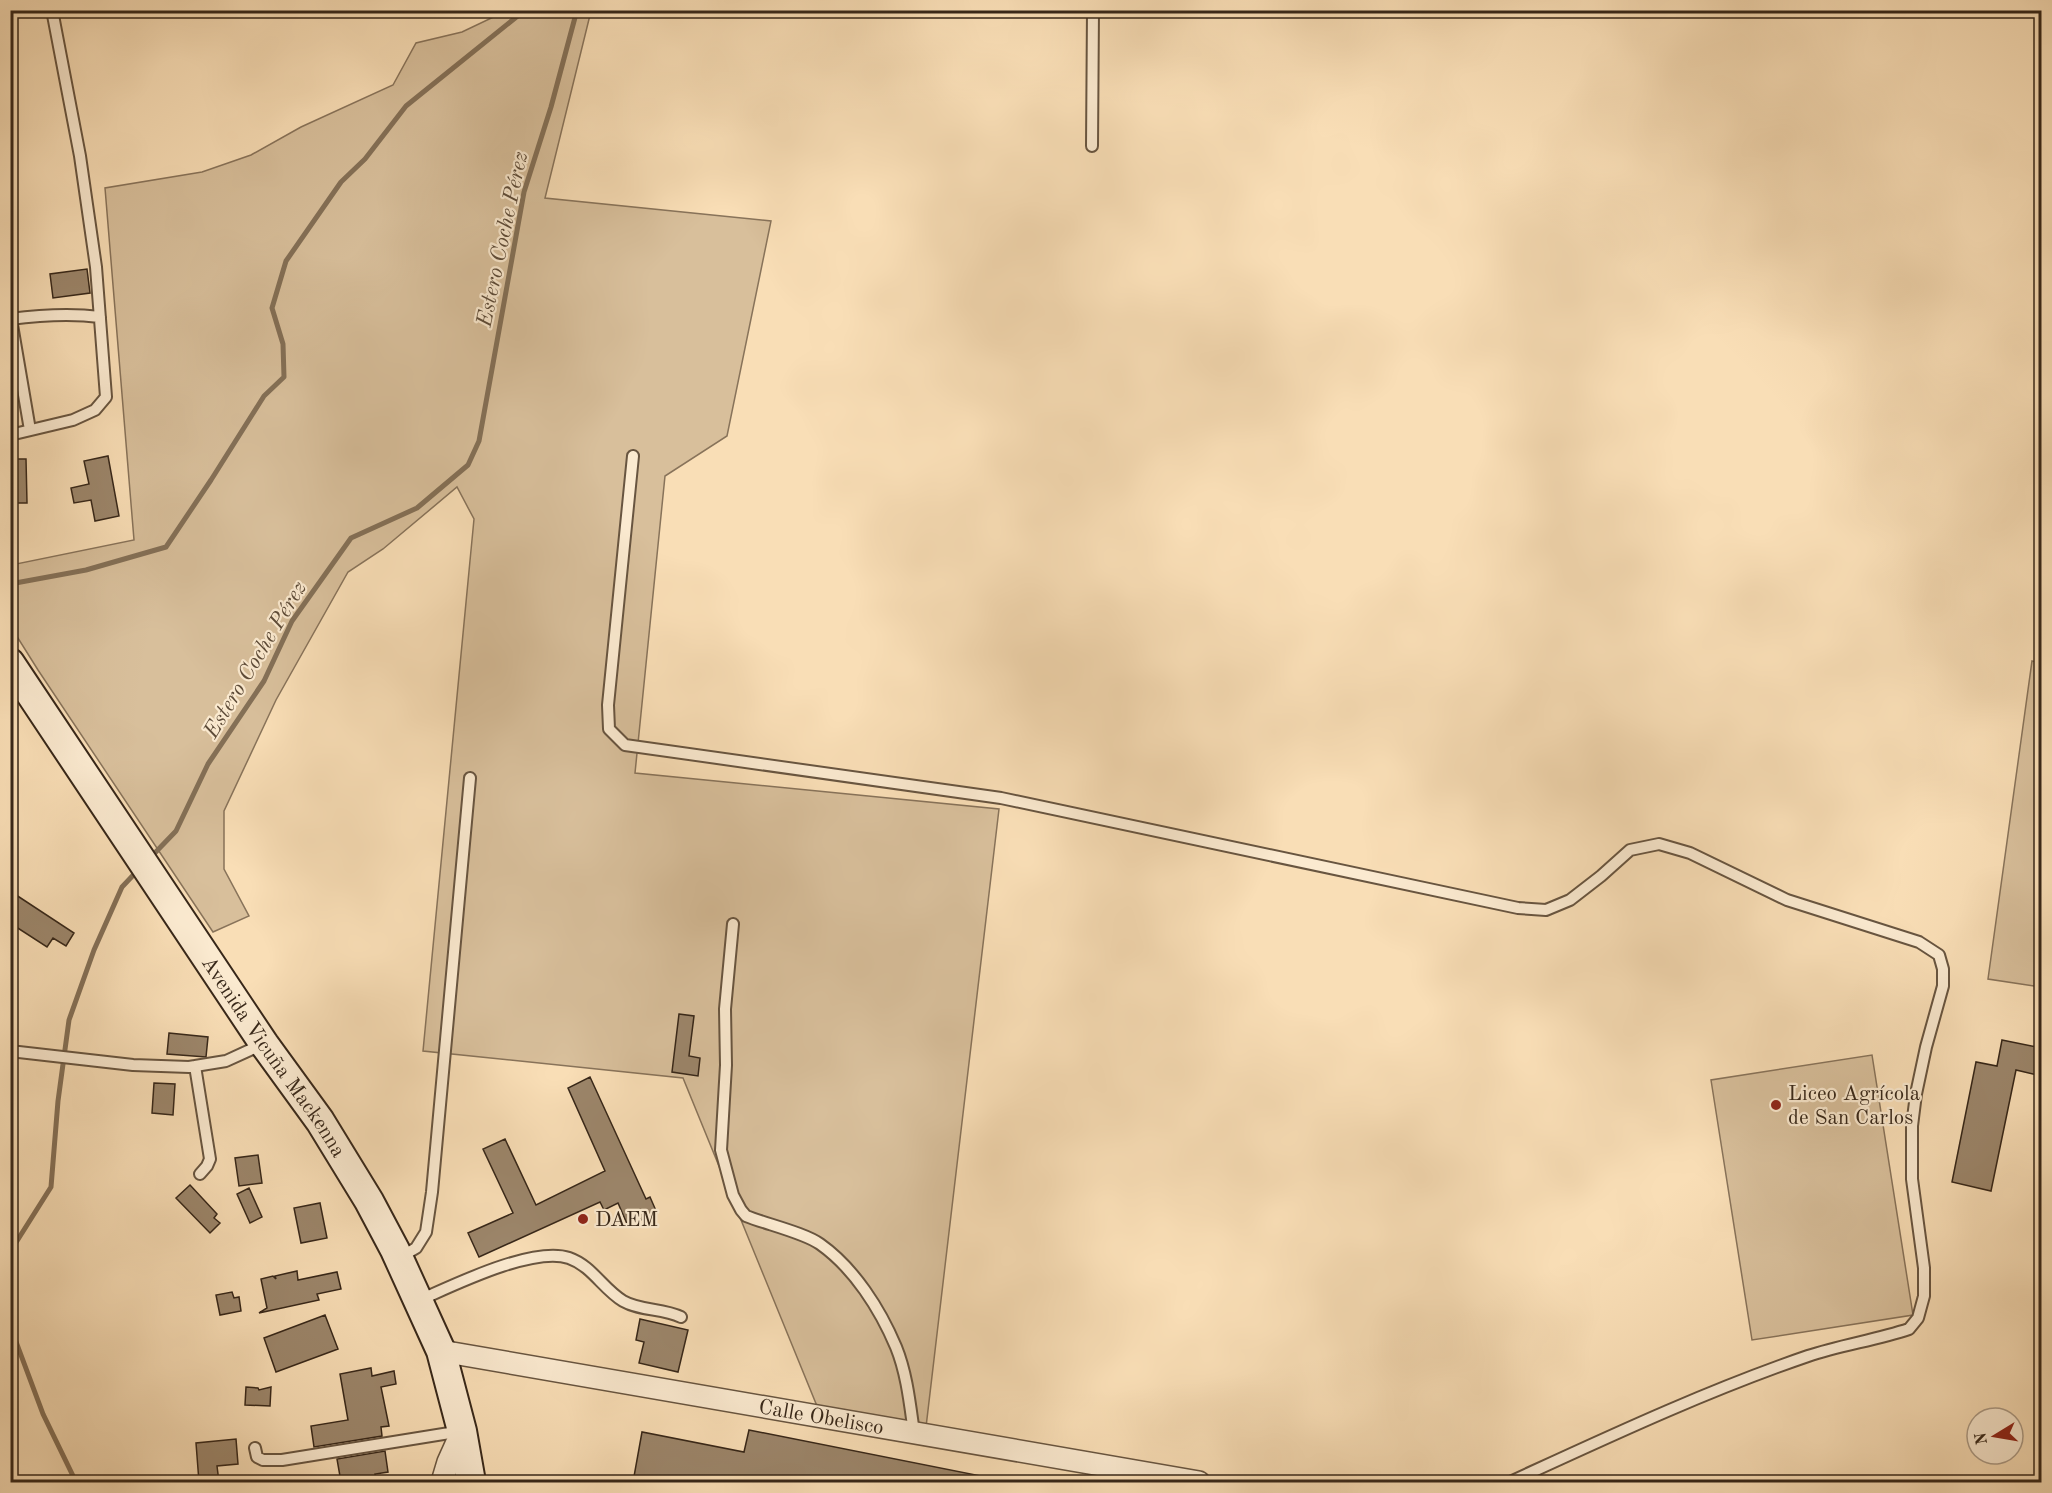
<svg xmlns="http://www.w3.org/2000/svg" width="2052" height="1493" font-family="'Old Standard TT',serif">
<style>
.green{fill:#d8bf9b;stroke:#88735a;stroke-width:1.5}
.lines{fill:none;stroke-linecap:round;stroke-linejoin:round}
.stream{stroke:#847057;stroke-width:5}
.building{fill:#9c866b;stroke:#372719;stroke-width:1.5}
.lane-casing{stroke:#685540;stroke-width:14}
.street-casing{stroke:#685540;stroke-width:24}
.secondary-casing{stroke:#372719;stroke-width:32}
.lane{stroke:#fbead0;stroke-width:10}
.street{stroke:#fbead0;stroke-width:21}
.secondary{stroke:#fbead0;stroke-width:28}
.poi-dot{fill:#8f2418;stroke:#fbead0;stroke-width:2}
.labels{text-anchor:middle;stroke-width:4.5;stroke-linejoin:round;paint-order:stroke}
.street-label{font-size:21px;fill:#372719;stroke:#fbead0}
.poi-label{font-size:21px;fill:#372719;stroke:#fbead0;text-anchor:start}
.water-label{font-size:22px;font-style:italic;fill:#5d4b38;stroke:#fbead0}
</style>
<rect width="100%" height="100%" fill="#f9deb6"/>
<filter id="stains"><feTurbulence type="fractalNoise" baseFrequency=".00333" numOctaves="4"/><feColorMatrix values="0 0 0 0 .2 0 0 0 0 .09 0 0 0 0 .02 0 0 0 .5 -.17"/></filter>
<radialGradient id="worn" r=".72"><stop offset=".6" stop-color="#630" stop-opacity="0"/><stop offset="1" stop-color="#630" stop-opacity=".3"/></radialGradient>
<!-- green -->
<path class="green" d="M506,11H591L545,198L771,221L727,436L665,476L635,773L999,809L926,1427L817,1406L683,1078L423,1051L474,519L457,487L383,549L348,572L276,700L224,811V869L249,916L213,932L38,670L11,627V565L134,540L105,188L202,172L251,155L301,127L393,85L416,43L462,32Z
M2032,661L2042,663L2041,987L1988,979Z
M1872,1055L1913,1315L1752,1340L1711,1080Z"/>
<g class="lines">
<!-- stream -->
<path class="stream" d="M10,584L86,570L166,547L211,480L264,396L284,377L283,344L272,308L286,261L341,182L365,159L406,106L525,10
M150,858L176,831L208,764L264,681L292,621L351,538L417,508L468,465L479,441L524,192L551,107L577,10
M10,1252L51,1187L58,1101L69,1020L94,950L122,887L139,869
M10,1321L12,1331L43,1414L76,1482"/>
</g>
<!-- building -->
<path class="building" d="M87,269L90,293L53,298L50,274Z
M108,456L119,516L95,521L91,500L74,503L71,488L89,484L84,461Z
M10,459H26L27,503H10Z
M10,891L74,933L66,946L53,938L47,947L10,923Z
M679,1014L694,1016L689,1056L700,1058L698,1076L672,1072Z
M169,1033L208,1037L206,1057L167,1054Z
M2002,1040L2042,1048V1076L2016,1070L1991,1191L1952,1182L1976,1062L1997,1066Z
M590,1077L646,1199L650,1197L657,1213L628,1226L618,1203L604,1210L600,1202L479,1257L468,1233L513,1213L483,1149L505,1139L536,1205L605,1171L568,1088Z
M154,1083L175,1084L173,1115L152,1113Z
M258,1155L262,1183L239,1186L235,1158Z
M190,1185L217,1214L214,1218L220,1223L210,1233L176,1198Z
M249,1188L262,1217L250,1223L237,1194Z
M320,1203L327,1238L301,1243L294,1208Z
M297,1271L298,1280L337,1272L341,1289L317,1294L319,1300L259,1313L267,1308L261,1279L273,1276L276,1279L275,1276Z
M232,1292L234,1298L239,1297L241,1311L220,1315L216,1295Z
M325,1315L338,1349L276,1372L264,1338Z
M640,1319L688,1330L678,1372L639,1363L644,1342L636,1340Z
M371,1368L372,1376L394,1371L396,1384L381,1387L389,1426L381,1427L382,1436L314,1447L311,1426L348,1420L340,1374Z
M246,1387L258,1388L259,1390L271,1387L270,1406L245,1405Z
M749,1430L981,1476L980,1482H633L642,1432L744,1452Z
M236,1439L238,1464L217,1466L219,1482H199L196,1443Z
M385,1451L388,1472L375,1474L377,1482H341L337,1459Z"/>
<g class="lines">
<defs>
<path id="lane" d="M1092,146L1093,10
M10,319C41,315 69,313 100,317
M11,319L30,430
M10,435L73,420L95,410L106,397L96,267L80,156L52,10
M633,456L608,705L609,729L625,745L1001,798L1518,908L1546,910L1570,900L1601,876L1630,850L1659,844L1690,853L1787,900L1919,942L1939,955L1943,969V986L1926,1047L1916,1094L1912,1126V1179L1924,1268V1296L1918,1318L1909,1329C1876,1340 1841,1345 1808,1356C1706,1391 1608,1437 1510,1482
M733,924L725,1009L726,1065L721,1150L733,1195L741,1210L746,1216C766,1224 805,1233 820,1244C854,1268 880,1309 896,1347C907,1374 910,1405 914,1433
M10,1051L133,1065L189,1067L226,1061L263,1044
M195,1066L210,1159L207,1166L200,1174
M399,1258L416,1248L426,1232L432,1192L470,778
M420,1300C454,1285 533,1246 569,1258C592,1266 603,1289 623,1301C640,1311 663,1308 681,1317
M255,1448L257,1457L263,1460H282L462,1431"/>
<g id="street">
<path id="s1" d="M441,1351L1199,1482"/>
<path d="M442,1482L448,1462L462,1431"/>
</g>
<g id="secondary">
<path id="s2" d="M10,663L264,1044L320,1121L369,1201L395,1250L441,1351L462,1431L471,1482"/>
</g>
</defs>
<!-- lane casing -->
<use href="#lane" class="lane-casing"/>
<!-- street casing -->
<use href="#street" class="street-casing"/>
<!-- secondary casing -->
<use href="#secondary" class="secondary-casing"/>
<!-- lane -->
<use href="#lane" class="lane"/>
<!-- street -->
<use href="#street" class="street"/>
<!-- secondary -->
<use href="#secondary" class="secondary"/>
</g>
<!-- markers -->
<g class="poi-dot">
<circle cx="1776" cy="1105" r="6"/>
<circle cx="583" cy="1219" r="6"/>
</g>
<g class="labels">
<!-- street labels -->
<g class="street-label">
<text dy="7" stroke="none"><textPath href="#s2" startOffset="474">Avenida Vicuña Mackenna</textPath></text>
<text dy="7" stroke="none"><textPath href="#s1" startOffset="386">Calle Obelisco</textPath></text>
</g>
<!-- poi labels -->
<g class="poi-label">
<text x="1788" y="1100">Liceo Agrícola<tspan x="1788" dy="24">de San Carlos</tspan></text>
<text x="595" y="1226">DAEM</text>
</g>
<!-- water labels -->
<g class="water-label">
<text transform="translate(501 239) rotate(-78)" y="8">Estero Coche Pérez</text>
<text transform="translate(254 659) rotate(-59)" y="8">Estero Coche Pérez</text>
</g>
</g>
<!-- margin -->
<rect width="2052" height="1493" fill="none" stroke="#f9deb6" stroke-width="36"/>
<rect x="12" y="12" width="2028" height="1469" fill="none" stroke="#372719" stroke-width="3"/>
<rect x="18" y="18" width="2016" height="1457" fill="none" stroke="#372719" stroke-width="1.5"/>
<!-- north arrow -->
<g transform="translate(1995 1436) rotate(259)"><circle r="28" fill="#fbead0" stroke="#ad9c87" stroke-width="1.5"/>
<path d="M0-4.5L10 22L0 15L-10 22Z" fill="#8f2418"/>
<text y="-9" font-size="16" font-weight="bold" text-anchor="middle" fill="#372719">N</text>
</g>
<rect width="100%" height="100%" filter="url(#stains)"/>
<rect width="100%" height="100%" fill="url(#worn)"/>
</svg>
